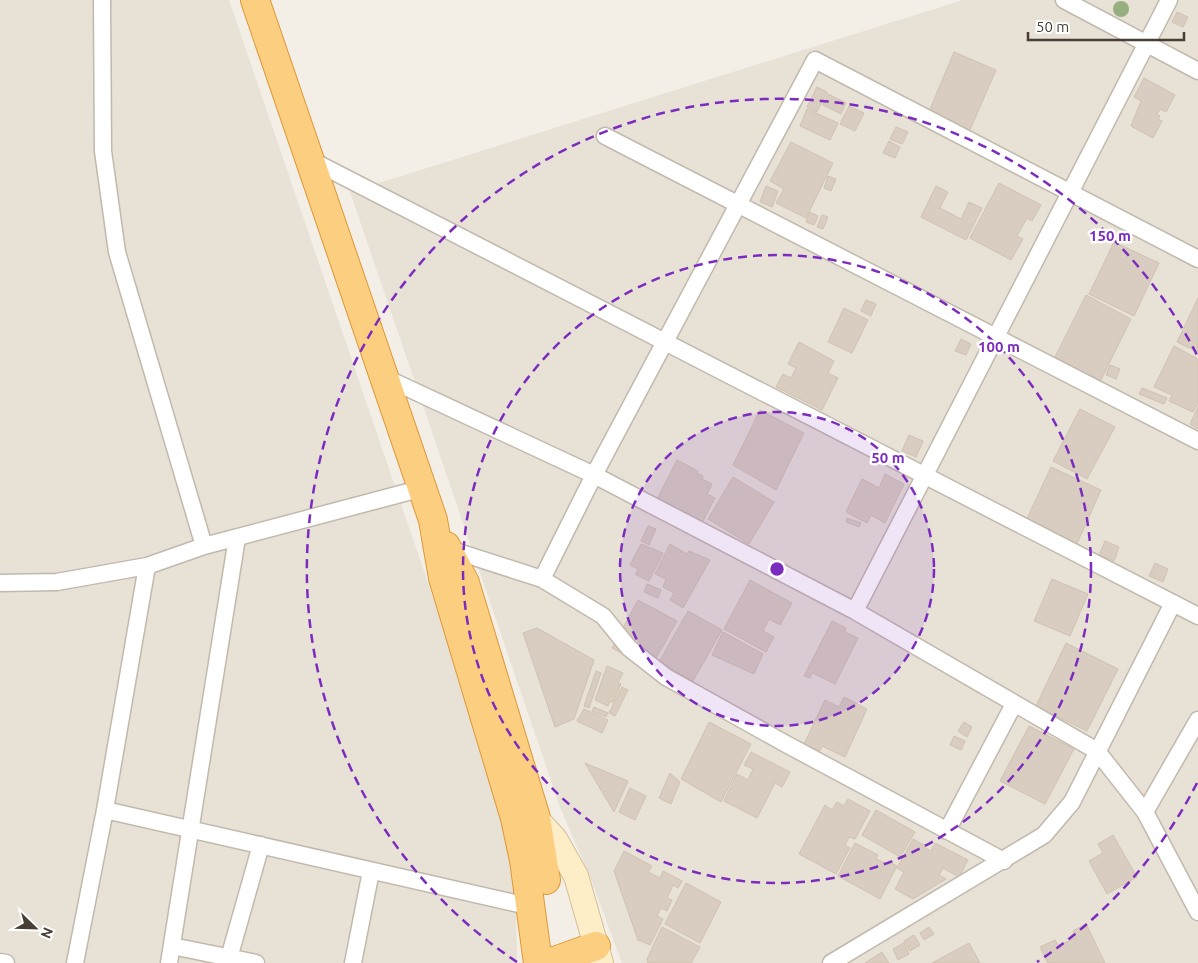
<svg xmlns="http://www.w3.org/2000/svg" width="1198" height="963" font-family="Ubuntu,sans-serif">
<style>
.residential{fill:#e7e1d6}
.building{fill:#d8cdc0;stroke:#d0c2b0}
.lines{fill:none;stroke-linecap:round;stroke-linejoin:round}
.minor-casing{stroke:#c2b9ad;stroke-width:19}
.secondary-casing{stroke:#d3c098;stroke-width:26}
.trunk-casing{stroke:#dc9739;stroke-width:30}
.minor{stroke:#fff;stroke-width:16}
.secondary{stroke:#feeec7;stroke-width:24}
.trunk{stroke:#fccf80;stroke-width:28}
.tree{fill:#97ae7f}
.ring{fill:none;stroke:#7b2cbf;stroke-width:2.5;stroke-dasharray:9 6}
.centre{fill:#7b2cbf;stroke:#fff;stroke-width:2.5}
.ring-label{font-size:15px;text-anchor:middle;font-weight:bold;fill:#7b2cbf;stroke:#fff;stroke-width:5;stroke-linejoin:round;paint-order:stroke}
</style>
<rect width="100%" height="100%" fill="#f3efe7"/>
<!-- residential -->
<path class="residential" d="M0,0H229L484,747L515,873L517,963H0Z
M963,0H1198V963H622L592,882L560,807L350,192Z"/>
<!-- building -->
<path class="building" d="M1177,12L1188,17L1183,27L1172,22Z
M954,52L996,70L969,132L928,114Z
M1144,78L1175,95L1166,112L1160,109L1157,114L1160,116L1158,119L1162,121L1153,138L1131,126L1141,101L1134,97Z
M817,87L827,92L817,112L807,107Z
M828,94L846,103L841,114L823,105Z
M849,106L864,113L855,131L840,124Z
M807,109L838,123L830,140L800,126Z
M896,127L908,132L902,144L890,139Z
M889,141L900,147L895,158L883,153Z
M791,142L833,163L806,218L776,203L784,189L770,181Z
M828,176L836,179L831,191L824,188Z
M999,183L1041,205L1032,221L1027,218L1017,236L1023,239L1011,260L970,238Z
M766,186L778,191L772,207L760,202Z
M936,186L948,192L940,208L961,219L969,202L982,208L966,240L921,217Z
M810,212L818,216L814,225L806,222Z
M822,215L828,217L823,229L817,227Z
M1114,242L1159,263L1134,316L1089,294Z
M1086,295L1131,319L1100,382L1054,359Z
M1198,298V352L1177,342Z
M866,300L876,304L871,316L861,311Z
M844,308L868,320L852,353L828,342Z
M961,339L971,344L966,355L955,351Z
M799,342L834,361L828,373L838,378L822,410L776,387L783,374L791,378L796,368L788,364Z
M1174,346L1198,359V403L1193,412L1169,401L1172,395L1154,387Z
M1110,365L1120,369L1116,379L1106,375Z
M1142,388L1167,398L1164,404L1139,394Z
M1198,407V429L1190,424Z
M1080,409L1115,427L1087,479L1053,461Z
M760,410L804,433L776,490L733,465Z
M909,435L923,441L916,457L902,451Z
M677,460L698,471L697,473L703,476L702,479L712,484L707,494L715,498L701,525L656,501Z
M1051,467L1101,490L1075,548L1024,525Z
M885,474L904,484L885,523L871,515L867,523L846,512L862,479L879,488Z
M733,477L774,502L749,544L708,519Z
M847,518L861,523L859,527L846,522Z
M648,526L656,529L649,545L641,541Z
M1105,541L1119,547L1114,561L1099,555Z
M641,544L663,553L649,581L635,574L638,569L630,565Z
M670,544L687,554L689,551L710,560L683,608L670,600L674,593L663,587L666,579L655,574Z
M1155,563L1168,569L1163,582L1149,576Z
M1052,579L1088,594L1070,636L1034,621Z
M750,580L792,603L780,625L769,619L763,631L774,637L766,652L724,629Z
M647,584L661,590L658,598L644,592Z
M638,600L677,621L650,669L612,648Z
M688,611L722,630L693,681L659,662Z
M832,621L846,628L845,632L858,638L835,684L812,673L810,678L804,676Z
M537,628L594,660L574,719L555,727L523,633Z
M723,632L763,654L754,674L712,655Z
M1066,643L1118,669L1087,731L1036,706Z
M607,666L623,673L618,683L621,684L613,702H609L608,706L595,700Z
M596,671L601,673L589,708L584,706Z
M622,687L628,690L615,716L609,713Z
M844,697L867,709L845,757L822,746L820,751L804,744L825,700L839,707Z
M594,707L608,713L606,717L592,711Z
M584,709L608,720L602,733L577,721Z
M709,722L751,744L721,802L681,779Z
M964,722L972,727L967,737L958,731Z
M1029,726L1074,749L1045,804L1000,781Z
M954,736L965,741L961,750L950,745Z
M751,752L790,772L782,787L775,783L757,818L724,801L737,774L748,780L753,769L744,765Z
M585,763L628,781L614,812Z
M670,773L680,782L671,804L659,798Z
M630,788L646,796L635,820L619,812Z
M848,799L870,811L855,839L849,837L845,845L850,848L836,874L799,854L825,805L832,810L837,802L844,806Z
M876,810L915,832L900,857L862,835Z
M1113,835L1137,877L1107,894L1089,861L1103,853L1098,844Z
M913,839L926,846L925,848L931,851L935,843L968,860L959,877L943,868L939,875L946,879L913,899L895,889L904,872L897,868Z
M855,843L878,855L876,859L887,864L888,861L897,866L880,899L838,876Z
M624,851L652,866L648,872L660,878L663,871L682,881L678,888L673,885L667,898L672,900L667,911L661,908L657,916L663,919L650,945L638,940L614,871Z
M686,883L721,902L700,943L665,924Z
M1086,924L1105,963H1048L1040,947L1055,940L1059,946L1076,937L1073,931Z
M662,927L700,947L691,963H648L647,959Z
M929,927L934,934L924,940L920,933Z
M914,935L920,945L910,951L904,941Z
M904,943L909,954L898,960L893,949Z
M969,943L980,963H932Z
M882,952L889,963H865Z"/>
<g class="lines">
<defs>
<path id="minor" d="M102,0L103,151L117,252L204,546
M1064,0L1198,71
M605,136L1198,441
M311,160L1198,616
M384,377L594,475L855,611L1097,751L1145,812
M446,548L542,579L603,616L629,648L666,677L786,744L1004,861
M542,579L594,475L815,60L1198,259
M0,583L57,582L147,566L204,546L423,488
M855,611L1169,0
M1198,720L1145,812L1198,912
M105,810L532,907
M947,831L1014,704
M172,946L256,963
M229,958L261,845
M0,962L6,963
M75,963L105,810L147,566
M169,963L237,538
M353,963L371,871
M831,963L1044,835L1072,802L1173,603"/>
<path id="secondary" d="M536,818L555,839L576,876L601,963"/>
<path id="trunk" d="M255,0L433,520L443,578L515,818L524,860L538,963
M446,546L465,583L536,818L546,880
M549,963L596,946"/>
</defs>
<!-- minor casing -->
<use href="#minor" class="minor-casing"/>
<!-- secondary casing -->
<use href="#secondary" class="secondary-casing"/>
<!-- trunk casing -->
<use href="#trunk" class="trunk-casing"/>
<!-- minor -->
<use href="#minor" class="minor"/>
<!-- secondary -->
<use href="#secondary" class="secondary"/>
<!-- trunk -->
<use href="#trunk" class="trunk"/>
</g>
<!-- trees -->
<circle class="tree" cx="1121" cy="9" r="8"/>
<!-- distance rings -->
<circle cx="777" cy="569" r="157" fill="#7b2cbf" fill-opacity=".12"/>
<g class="ring">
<circle cx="777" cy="569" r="157"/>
<circle cx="777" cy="569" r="314"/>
<path d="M1197 783A471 471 0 0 1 1037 962M517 962A471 471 0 1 1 1197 355"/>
</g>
<circle cx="777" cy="569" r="8" class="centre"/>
<g class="ring-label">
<text x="1110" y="241">150 m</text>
<text x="999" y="352">100 m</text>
<text x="888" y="463">50 m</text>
</g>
<!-- north arrow -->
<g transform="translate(35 928) rotate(113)" stroke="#ffffff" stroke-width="4" paint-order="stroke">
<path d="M0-4L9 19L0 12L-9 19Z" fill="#473f36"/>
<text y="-8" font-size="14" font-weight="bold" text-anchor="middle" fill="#473f36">N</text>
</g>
<!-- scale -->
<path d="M1028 32v8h156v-8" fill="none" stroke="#473f36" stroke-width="2.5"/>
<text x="1036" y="32" font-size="15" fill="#473f36" stroke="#ffffff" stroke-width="4" paint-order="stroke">50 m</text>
</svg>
